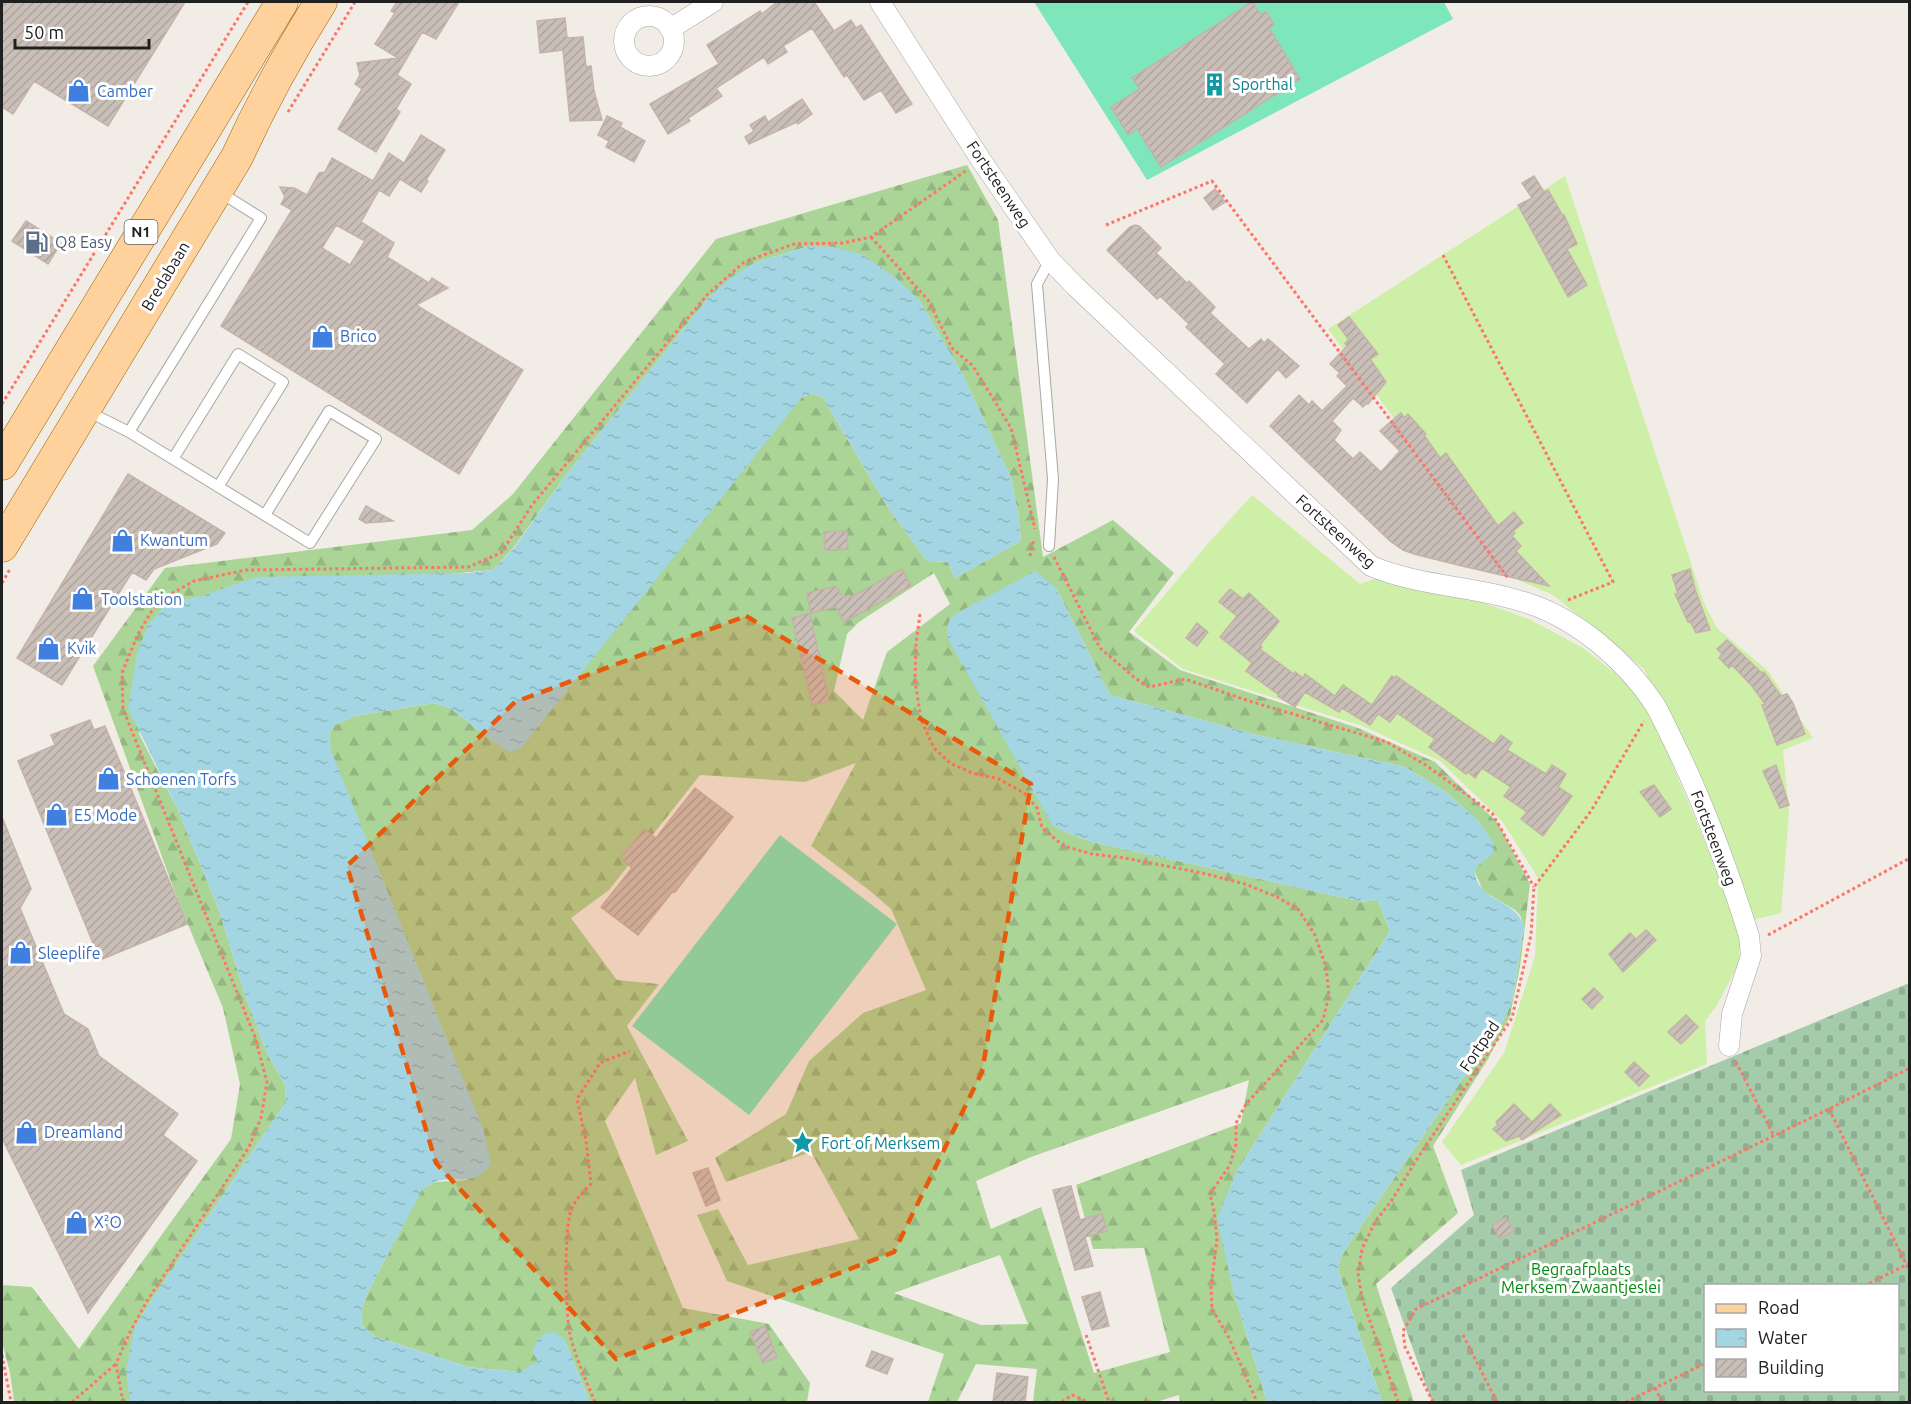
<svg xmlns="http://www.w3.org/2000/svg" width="1911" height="1404" font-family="Ubuntu,sans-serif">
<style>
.grass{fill:#cdefa8}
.forest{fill:url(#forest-firs);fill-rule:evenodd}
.cemetery{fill:url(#cemetery-stones);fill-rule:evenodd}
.pitch{fill:#7ee6bb}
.water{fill:url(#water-ripples)}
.building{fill:url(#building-hatch);stroke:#c4b3a7;stroke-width:1.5;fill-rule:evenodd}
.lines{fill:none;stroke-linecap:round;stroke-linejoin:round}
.lane-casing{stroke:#a7a7a7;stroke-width:12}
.street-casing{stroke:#a7a7a7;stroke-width:21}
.primary-casing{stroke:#9c6400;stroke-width:33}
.path{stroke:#ff7469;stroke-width:3;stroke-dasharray:3 3;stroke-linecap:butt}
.lane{stroke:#fff;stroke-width:10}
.street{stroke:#fff;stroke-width:20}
.primary{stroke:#ffd29d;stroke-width:32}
.marked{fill:#e8590c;fill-opacity:0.2;stroke:#e8590c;stroke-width:4.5;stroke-dasharray:12 8;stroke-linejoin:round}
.labels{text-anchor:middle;stroke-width:6;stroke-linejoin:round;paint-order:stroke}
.shield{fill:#fff;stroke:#636363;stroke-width:1.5}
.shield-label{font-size:15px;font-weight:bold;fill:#202020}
.culture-label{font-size:16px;fill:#0d838f;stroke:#fff;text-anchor:start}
.shop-label{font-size:16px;fill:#366cbe;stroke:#fff;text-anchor:start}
.street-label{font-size:16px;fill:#202020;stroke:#fff}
.service-label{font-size:16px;fill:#4e5e75;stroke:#fff;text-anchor:start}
.park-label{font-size:16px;fill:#028a0a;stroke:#fff}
</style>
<defs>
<pattern id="forest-firs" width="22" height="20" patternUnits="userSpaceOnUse" patternTransform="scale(1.5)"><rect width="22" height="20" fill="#abd497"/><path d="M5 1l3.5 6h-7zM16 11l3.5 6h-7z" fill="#93b682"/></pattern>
<pattern id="cemetery-stones" width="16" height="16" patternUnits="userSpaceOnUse" patternTransform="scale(1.5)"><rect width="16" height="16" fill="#a5ccaa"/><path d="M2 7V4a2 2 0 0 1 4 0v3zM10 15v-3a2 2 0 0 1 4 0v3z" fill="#8eaf92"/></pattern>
<pattern id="water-ripples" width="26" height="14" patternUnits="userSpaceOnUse" patternTransform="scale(1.5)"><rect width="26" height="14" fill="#a3d6e2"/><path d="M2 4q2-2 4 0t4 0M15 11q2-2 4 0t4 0" fill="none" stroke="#8cb7c2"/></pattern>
<pattern id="building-hatch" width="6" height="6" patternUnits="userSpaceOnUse" patternTransform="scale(1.5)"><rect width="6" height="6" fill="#cabfb8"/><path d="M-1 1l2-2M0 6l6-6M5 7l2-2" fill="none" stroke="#ada49e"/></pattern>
</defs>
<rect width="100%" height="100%" fill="#f1ede6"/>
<!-- grass -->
<path class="grass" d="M1565,176L1704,603L1717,628L1768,671L1813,738L1783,750L1789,813L1781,913L1752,920L1703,794L1644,669L1553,595L1511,577L1328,329Z
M1252,495L1360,584L1380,577L1470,598L1529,619L1583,648L1615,673L1647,705L1742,929L1738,965L1717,1005L1705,1021L1707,1064L1461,1165L1442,1142L1504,1053L1535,956L1538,878L1502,821L1440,761L1362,726L1183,669L1134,631L1206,546Z"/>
<!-- forest -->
<path class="forest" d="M967,165L998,220L1043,557L1113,520L1174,573L1129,632L1180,670L1358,728L1435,762L1498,823L1530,884L1520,967L1510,1016L1488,1059L1433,1146L1458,1213L1376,1284L1414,1402H1382L1338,1270L1340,1259L1352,1239L1506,1016L1513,997L1524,926L1520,915L1515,910L1483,891L1475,872L1480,823L1446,792L1405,767L1257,735L1110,695L1056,588L1065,832L1092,842L1363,902L1377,899L1390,931L1237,1171L1218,1218L1233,1290L1267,1402H1180L1179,1395L1156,1402H1033L1037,1369L976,1364L957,1402H928L944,1354L727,1281L697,1215L718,1209L748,1265L859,1239L811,1152L726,1182L715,1158L786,1114L809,1061L863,1013L926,990L891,909L870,891L811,846L856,763L805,782L700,775L609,890L571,918L617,980L659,984L627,1026L688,1141L656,1155L635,1078L605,1121L683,1308L769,1324L810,1383L807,1402H590L564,1339L539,1361L520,1372L468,1367L374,1336L362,1325L361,1311L369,1290L422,1189L435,1182L468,1180L330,748L329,735L335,725L355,716L434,703L450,708L495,743L803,396L814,394L823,398L887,506L927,561L948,562L955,578L1021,541L1018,513L1011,478L963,375L919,300L809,246L754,263L709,297L566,475L514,547L493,570L199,597L166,604L139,734L178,810L219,910L245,995L268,1055L285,1085L286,1102L151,1301L135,1327L130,1402H14L10,1373L2,1342V1285L32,1287L79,1349L231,1139L240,1084L223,1008L178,901L93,666L165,568L472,530L513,494L716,239ZM934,573L950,604L887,652L863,720L834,691L847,634L859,622ZM1249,1080L1241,1123L1076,1185L1093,1249L1144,1248L1170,1352L1094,1373L1041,1207L991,1229L976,1181L1031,1157ZM1000,1255L1028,1324L981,1325L894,1293Z"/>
<!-- cemetery -->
<path class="cemetery" d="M1909,983V1402H1432L1391,1288L1474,1215L1461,1170ZM1706,1286H1898V1390H1706Z"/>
<!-- pitch -->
<path class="pitch" d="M1034,2H1444L1453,19L1147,180Z
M780,835L897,924L749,1115L632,1026Z"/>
<!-- water -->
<path class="water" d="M809,246L833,247L861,254L895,277L919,300L963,375L1011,478L1018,513L1021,541L955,578L948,562L927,561L887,506L823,398L814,394L803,396L521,748L510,752L495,743L450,708L434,703L355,716L335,725L329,735L330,748L483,1129L491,1164C474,1188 456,1175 434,1182C430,1184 426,1187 422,1190L369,1290L361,1311L362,1325L374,1336L468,1367L520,1372L538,1361L532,1351L537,1340L546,1333L554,1332L564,1339L590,1402H130L126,1369L135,1327L151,1301L286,1102L285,1085L268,1055L245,995L219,910L178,810L128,708L137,654L148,625L166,604L199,597L256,577L469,573L493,570L514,548L566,475L709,297L730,278L754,263Z
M1035,571L1056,588L1110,695L1257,735L1405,767L1446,792L1480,823L1494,843L1493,854L1475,868C1474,902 1516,898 1524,926L1513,997L1506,1016L1352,1239L1340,1259L1338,1270L1382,1402H1267L1233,1290L1217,1218L1237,1171L1390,931L1377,899L1363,902L1092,842L1065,832L1053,826L948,639C946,627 947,623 955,614Z"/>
<!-- building -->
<path class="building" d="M2,2H185L108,126L34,81L13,114L2,107Z
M397,2H459L436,39L422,32L397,75L411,84L396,109L400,112L376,152L338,129L362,89L355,84L360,75L357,63L398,58L375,44L395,13L391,11Z
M777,2H814L834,31L851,20L856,28L861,25L912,104L896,113L881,90L864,100L847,75L844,77L812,28L783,46L787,52L768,64L764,57L716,88L722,96L688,118L690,121L668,134L650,104L719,64L707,45L760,11L762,14Z
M1252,2L1261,15L1266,11L1274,25L1269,28L1300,79L1161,167L1137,129L1128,135L1111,107L1140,89L1132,78Z
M565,18L567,38L583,37L586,67L591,66L594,91L602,120L570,121L563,50L540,53L537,21Z
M802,99L812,114L798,124L797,122L749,144L745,137L754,131L750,125L765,116L768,122Z
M607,116L622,123L620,127L645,141L634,162L606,147L609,141L598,135Z
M421,135L445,150L426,180L428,181L421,192L400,179L389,196L379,190L361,222L394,243L387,257L429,283L432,278L448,288L416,305L523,370L459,474L221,326L292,210L281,204L285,197L280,187L294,188L307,195L319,173L325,172L332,158L373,181L389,153L404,163ZM336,225L365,241L350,265L322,248Z
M1534,176L1544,192L1548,190L1563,216L1564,215L1577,244L1567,249L1587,285L1568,297L1518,205L1532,198L1522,183Z
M1215,189L1225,202L1213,210L1204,198Z
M26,221L61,243L48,264L12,241Z
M1135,225L1139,226L1161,248L1156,253L1187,283L1189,281L1215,307L1210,313L1249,349L1261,339L1264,343L1268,339L1299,366L1286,378L1278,369L1247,403L1216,374L1225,364L1186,327L1189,324L1160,296L1157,299L1107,250L1130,227Z
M1349,317L1378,354L1370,359L1386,382L1368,404L1367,403L1363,407L1353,398L1332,421L1341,430L1334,440L1353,459L1360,452L1381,472L1400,451L1380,431L1401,413L1404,418L1408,414L1426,434L1424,435L1440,458L1446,453L1498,526L1514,512L1523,523L1513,531L1515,533L1512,536L1521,546L1516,551L1549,586L1458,565L1414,554L1403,550L1390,541L1270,426L1299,395L1309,405L1312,401L1322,411L1347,386L1337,376L1340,373L1330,364L1347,346L1345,343L1349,340L1338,325Z
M128,474L225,533L217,544L154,569L146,580L132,572L62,685L17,658Z
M366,506L393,521L366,523L359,519Z
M847,531L848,549L825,550L824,532Z
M902,569L911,586L844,622L836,607L811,613L807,593L836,586L843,598L849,595L851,597Z
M1690,569L1695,589L1710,630L1696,633L1690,621L1688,622L1675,594H1678L1672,575Z
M1230,589L1243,599L1249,593L1279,621L1260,645L1262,647L1260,649L1294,674L1295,672L1303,678L1305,674L1335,696L1343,685L1372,705L1392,676L1394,678L1396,676L1494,744L1501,735L1512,743L1507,750L1546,774L1552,765L1566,774L1558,787L1572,796L1543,836L1521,819L1527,812L1504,796L1511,787L1482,768L1475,778L1468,772L1466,774L1429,747L1435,739L1397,713L1390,722L1378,714L1370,725L1342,708L1339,712L1305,692L1295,707L1278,696L1279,695L1246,671L1252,663L1220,637L1237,616L1219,602Z
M810,613L829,701L812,705L792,618Z
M1197,623L1208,632L1197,646L1186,638Z
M1727,640L1762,673L1764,672L1781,696L1787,694L1793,703L1805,734L1777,745L1762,705L1765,704L1752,686L1732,665L1729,668L1719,658L1722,654L1717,649Z
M90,720L94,730L105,726L187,924L100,960L18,761L55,745L51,735Z
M1776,765L1789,805L1780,808L1763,771Z
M1654,785L1671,809L1660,817L1640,792Z
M695,788L733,817L675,892L673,891L638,935L601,907L632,868L621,858L644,829L656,838Z
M2,817L31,889L20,908L64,1014L88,1029L99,1056L178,1114L163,1135L197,1161L88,1313L2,1138Z
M1646,930L1656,940L1623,972L1609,954L1630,933L1636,939Z
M1594,988L1603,997L1592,1009L1582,999Z
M1686,1015L1698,1027L1681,1044L1668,1032Z
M1634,1062L1649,1076L1639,1086L1625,1072Z
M1514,1104L1532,1122L1550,1104L1561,1115L1522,1140L1519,1136L1506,1141L1493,1129L1498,1125L1496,1122Z
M708,1168L720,1200L706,1206L693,1173Z
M1071,1186L1080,1220L1102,1214L1107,1231L1085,1237L1093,1266L1075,1270L1053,1190Z
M1506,1217L1514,1231L1500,1239L1492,1225Z
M1100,1292L1109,1326L1092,1330L1082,1297Z
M765,1326L777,1357L763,1363L750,1332Z
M872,1351L893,1359L887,1374L866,1366Z
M997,1373L1028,1377L1025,1402H993Z"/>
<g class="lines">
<defs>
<path id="lane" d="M87,411L129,432L310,543L376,439L329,411L265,515
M129,432L261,218L218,191
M173,459L238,354L283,382L218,487
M1049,546L1053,479L1037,284L1050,260"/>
<path id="street" d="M880,2L981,160L1050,260L1075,286L1371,566C1421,587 1478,586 1530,604C1578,620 1627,662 1655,705C1663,719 1670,735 1677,749C1706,809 1729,872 1749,936L1751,956L1732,1014L1729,1046
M624 41a25 25 0 1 1 50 0a25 25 0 1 1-50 0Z
M670,29L713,2"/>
<path id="primary" d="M2,464L282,2
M2,546L237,157C262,102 289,53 321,2"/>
</defs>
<!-- lane casing -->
<use href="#lane" class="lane-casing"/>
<!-- street casing -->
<use href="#street" class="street-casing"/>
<!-- primary casing -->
<use href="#primary" class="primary-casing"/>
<!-- path -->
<path class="path" d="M288,112L355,2
M1106,225L1212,181L1508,578
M871,237L928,300L952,348L973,366L1011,428L1035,529
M1443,255L1613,582L1568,600
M2,404L248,2
M1030,556L1034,539
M1054,557L1100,648L1135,678L1149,687L1185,679L1249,701L1387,742L1427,766L1492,813L1534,887
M2,583L10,569
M920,614L916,644L915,680L921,720L934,748L950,763L972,773L999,779L1024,793L1037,808L1042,828L1064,846L1092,854L1125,858L1202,873L1245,884L1277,897L1298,909L1315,935L1326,967L1329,995L1323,1020L1246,1104L1236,1123V1144L1230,1165L1210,1194L1214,1211L1217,1239L1211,1288L1212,1309L1229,1338L1257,1402
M1768,935L1910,858
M1736,1062L1774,1136
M1829,1109L1910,1272
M1864,1286L1910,1263
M1086,1335L1109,1402
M1463,1335L1497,1402
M2,1355L11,1402
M1655,1388L1662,1402
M72,1402L116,1364
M123,1402L116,1364L129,1334L147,1301L249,1147L261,1118L267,1082L255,1037L123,709L122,673L138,634L157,602L194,581L246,570L468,567L501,553L532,505L707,295L744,262L794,244L843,243L871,237L967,170
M595,1402C586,1380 575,1357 570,1334C565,1312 564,1230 571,1210C575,1200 583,1192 591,1184L586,1141L577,1099L600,1063L630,1051
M1062,1402L1072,1395L1088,1402
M1148,1402H1152
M1398,1402L1362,1298L1358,1273L1362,1249L1375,1222L1392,1200L1417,1159L1512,1018L1531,935L1534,887L1591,811L1644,721
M1433,1402L1405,1347L1403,1331L1416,1309L1829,1109L1910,1068
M1626,1402L1706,1363"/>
<!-- lane -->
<use href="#lane" class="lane"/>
<!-- street -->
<use href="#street" class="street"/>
<!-- primary -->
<use href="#primary" class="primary"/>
</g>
<!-- marked area -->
<path class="marked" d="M746,616L1031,784L982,1072L894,1252L616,1359L436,1163L347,866L515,702Z"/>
<!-- icons -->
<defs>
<symbol id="building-bare" viewBox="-9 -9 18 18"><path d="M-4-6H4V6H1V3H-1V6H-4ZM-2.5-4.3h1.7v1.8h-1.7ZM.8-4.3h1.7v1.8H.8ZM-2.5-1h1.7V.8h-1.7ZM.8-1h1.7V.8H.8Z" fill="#0f9aa8" stroke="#fff" stroke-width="2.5" paint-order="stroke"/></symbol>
<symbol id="shop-bare" viewBox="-9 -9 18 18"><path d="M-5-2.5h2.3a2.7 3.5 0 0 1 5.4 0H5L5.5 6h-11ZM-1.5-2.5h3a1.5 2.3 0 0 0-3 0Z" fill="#3f7fe0" stroke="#fff" stroke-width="2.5" paint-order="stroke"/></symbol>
<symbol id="fuel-bare" viewBox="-9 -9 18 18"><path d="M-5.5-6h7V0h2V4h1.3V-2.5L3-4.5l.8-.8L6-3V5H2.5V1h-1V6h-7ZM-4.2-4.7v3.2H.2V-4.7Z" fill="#5c6f8a" stroke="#fff" stroke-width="2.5" paint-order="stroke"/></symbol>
<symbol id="sight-bare" viewBox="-9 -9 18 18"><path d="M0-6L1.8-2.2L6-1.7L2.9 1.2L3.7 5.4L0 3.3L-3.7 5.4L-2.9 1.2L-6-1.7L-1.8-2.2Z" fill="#0f9aa8" stroke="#fff" stroke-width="2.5" paint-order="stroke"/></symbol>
</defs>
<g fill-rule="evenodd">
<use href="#building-bare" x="1198" y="68" width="33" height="33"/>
<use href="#shop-bare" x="62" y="74" width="33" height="33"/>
<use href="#fuel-bare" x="20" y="226" width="33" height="33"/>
<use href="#shop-bare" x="306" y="320" width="33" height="33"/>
<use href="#shop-bare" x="106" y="524" width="33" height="33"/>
<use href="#shop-bare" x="66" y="582" width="33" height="33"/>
<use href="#shop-bare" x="32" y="632" width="33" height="33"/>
<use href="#shop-bare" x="92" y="762" width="33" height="33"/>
<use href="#shop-bare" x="40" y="798" width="33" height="33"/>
<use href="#shop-bare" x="4" y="936" width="33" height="33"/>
<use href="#shop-bare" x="10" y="1116" width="33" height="33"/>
<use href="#sight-bare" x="786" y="1126" width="33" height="33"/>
<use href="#shop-bare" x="60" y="1206" width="33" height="33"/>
</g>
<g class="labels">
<!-- shield labels -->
<rect class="shield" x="124.5" y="220" width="33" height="24" rx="4.5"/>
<g class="shield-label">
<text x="141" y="237">N1</text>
</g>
<!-- culture labels -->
<g class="culture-label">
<text x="1232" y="90">Sporthal</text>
<text x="821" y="1149">Fort of Merksem</text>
</g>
<!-- shop labels -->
<g class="shop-label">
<text x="97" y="97">Camber</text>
<text x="340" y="342">Brico</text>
<text x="140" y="546">Kwantum</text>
<text x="101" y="605">Toolstation</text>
<text x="67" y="654">Kvik</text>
<text x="126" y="785">Schoenen Torfs</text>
<text x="74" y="821">E5 Mode</text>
<text x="38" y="959">Sleeplife</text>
<text x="44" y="1138">Dreamland</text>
<text x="94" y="1228">X²O</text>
</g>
<!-- street labels -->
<g class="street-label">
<text transform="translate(999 184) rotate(56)" y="6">Fortsteenweg</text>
<text transform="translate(165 276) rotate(-59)" y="6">Bredabaan</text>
<text transform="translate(1336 531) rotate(42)" y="6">Fortsteenweg</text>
<text transform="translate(1714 838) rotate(69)" y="6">Fortsteenweg</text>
<text transform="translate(1479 1046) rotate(-56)" y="6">Fortpad</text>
</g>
<!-- service labels -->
<g class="service-label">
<text x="55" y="248">Q8 Easy</text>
</g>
<!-- park labels -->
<g class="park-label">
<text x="1581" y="1275">Begraafplaats<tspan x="1581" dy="18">Merksem Zwaantjeslei</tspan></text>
</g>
</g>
<!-- border -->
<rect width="1911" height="1404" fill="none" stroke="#202020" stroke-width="6"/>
<!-- legend -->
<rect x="1704" y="1284" width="195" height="108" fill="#ffffff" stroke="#a6a6a6" stroke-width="1.5"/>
<rect x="1716" y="1304" width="30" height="9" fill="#ffd29d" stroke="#a6a6a6" stroke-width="1.5"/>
<text x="1758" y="1314" font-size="18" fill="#202020">Road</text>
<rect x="1716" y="1329" width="30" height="18" fill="url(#water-ripples)" stroke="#a6a6a6" stroke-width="1.5"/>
<text x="1758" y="1344" font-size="18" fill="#202020">Water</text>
<rect x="1716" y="1359" width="30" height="18" fill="url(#building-hatch)" stroke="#a6a6a6" stroke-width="1.5"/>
<text x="1758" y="1374" font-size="18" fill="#202020">Building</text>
<!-- scale -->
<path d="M15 39v9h134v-9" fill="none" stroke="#202020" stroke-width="3"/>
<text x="24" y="39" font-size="18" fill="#202020" stroke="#ffffff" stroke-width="4.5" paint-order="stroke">50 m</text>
</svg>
